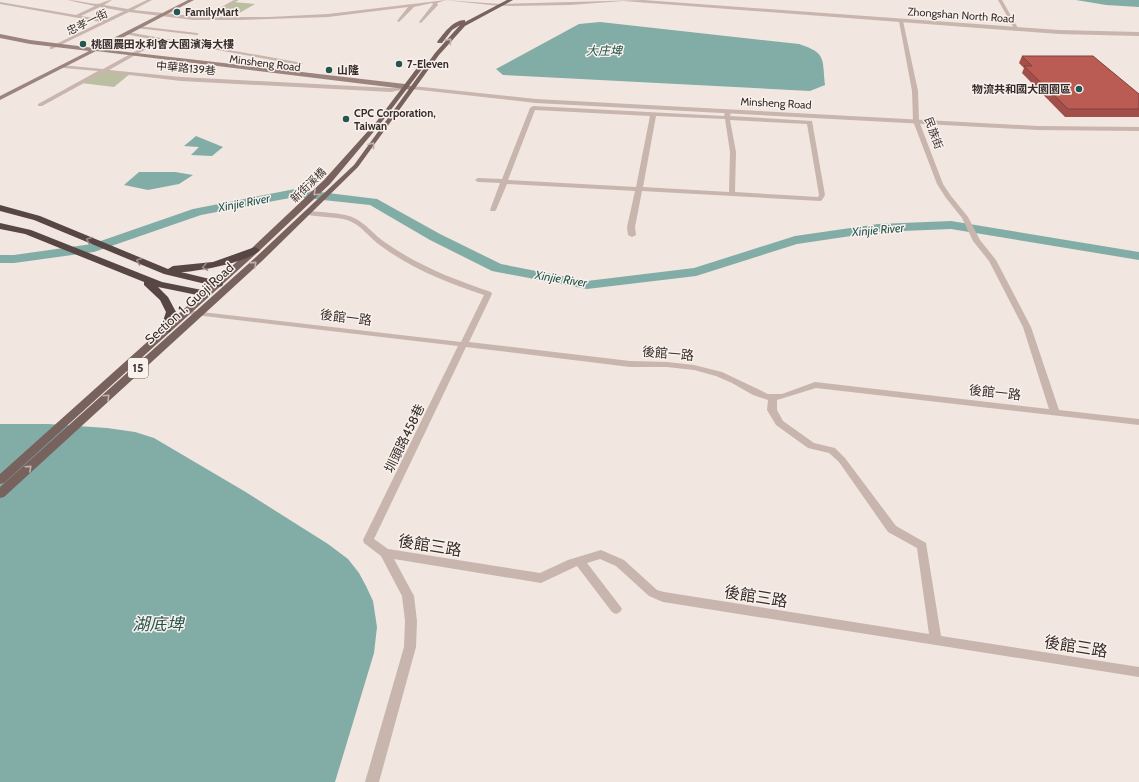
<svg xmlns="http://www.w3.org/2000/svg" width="1139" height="782" font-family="Cabin,'Noto Sans TC',sans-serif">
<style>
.green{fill:#babfa1}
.water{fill:#82aca6}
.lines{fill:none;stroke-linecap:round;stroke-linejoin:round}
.river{fill:#82aca6;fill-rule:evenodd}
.minor{fill:#c8b5ad;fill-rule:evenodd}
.tertiary{fill:#c8b5ad;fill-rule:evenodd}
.secondary{fill:#9c847e;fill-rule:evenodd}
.primary{fill:#78625d;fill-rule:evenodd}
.motorway{fill:#574643;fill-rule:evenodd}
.wall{fill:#a14f48}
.building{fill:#bb5c54;stroke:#83403b}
.oneway{stroke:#bfb1ac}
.oneway2{stroke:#988a87}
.poi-dot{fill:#245550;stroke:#f9f1ec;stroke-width:1.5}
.labels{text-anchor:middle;stroke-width:3;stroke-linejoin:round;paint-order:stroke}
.far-poi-label{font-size:11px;font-weight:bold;fill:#372d2b;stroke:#f9f1ec;text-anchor:start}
.far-street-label{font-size:11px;fill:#372d2b;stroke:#f9f1ec}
.far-water-label{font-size:12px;font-style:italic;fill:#245550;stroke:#f9f1ec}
.shield{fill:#f9f1ec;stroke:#716865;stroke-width:1}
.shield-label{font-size:12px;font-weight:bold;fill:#372d2b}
.street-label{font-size:13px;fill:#372d2b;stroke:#f9f1ec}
.near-street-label{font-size:16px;fill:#372d2b;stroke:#f9f1ec}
.near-water-label{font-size:17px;font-style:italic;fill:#245550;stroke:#f9f1ec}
</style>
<rect width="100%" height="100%" fill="#f1e6e0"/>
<!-- green -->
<path class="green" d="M234,2L255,4L236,15L208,17Z
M105,70L131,73L114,87L81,83Z"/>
<!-- water -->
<path class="water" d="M1076,0H1139V7L1106,5Z
M600,22L799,44C827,53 822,59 825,85L810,91L503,75L496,69L579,24Z
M196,136L223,147L212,156L191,155L199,147L184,146Z
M139,172H175L193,175L179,184L148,190L124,185Z
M0,424H48L107,428L135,432L154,438L244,491L328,544L348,559L359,573L366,586L373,601L377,627L374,653L335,782H0Z"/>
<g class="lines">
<!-- river -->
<path class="river" d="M295,189L377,199L440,234L501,264L587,281L694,268L795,236L878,224L951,221L1139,252V260L951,229L878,232L797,244L696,276L587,289L492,271L430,240L370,205L295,197L201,215L94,252L14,263H0V255H14L92,244L193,209Z"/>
<!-- minor -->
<path class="minor" d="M67,0C77,0 86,3 96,4C102,4 106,0 112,0L104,5L128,9L147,0H152L133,10L203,17L234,0H239L207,17H269L328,14L446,0L437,3L438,5L421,23L419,22L433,4L432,3L414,7L399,22L397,21L408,7L328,17L240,20H193L129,12L52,49H50V47L101,22L0,4V2L76,15L95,6ZM100,7L122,11H124L105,20L81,16Z
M998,0H1002L1019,30H1015Z
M901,20L903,21L918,91L919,121L943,184L951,196L968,217L980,240L996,260L1031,327L1059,410L1139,419V425L816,388L777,400V410L783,421L814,443L835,448L845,458L896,526L926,543L941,636L1139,667V677L663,602L649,596L616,566L600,559L587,563L620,606L622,609L620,612L616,614L612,612L577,566L541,583L394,559L414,596L417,621L416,647L379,782H365L404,647L405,621L402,596L381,556L364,543L363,540L458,346L187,314H184L183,312L184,310L461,342L484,295C446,282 414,270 381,246C369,238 362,225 347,220C334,216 318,218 305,214L304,213L307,211C319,212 343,213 352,217C368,224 373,235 386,243C419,266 453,279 491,292L492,294L469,342L630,361L667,362L694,365L722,372L768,394H782L815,382L1049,409L1023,327L989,261L973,241L962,218L946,198L937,184L913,121L912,91L899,21ZM466,347L630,367H667L694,370L716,376L732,383L753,395L768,400L767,410L776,425L808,448L829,453L839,462L888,532L917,548L929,634L664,592L657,590L624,560L601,550L568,560L540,573L388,549L374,539Z
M138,26L197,33L199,34L197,35L136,28Z
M127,32L303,63L300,65L162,40L109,70L181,77L391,88L403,87L406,89L391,92L181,81L104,72L42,106H38V104L98,71L63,68L61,67V65L103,69L156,40L125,34V33Z
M533,106L724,116L725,112L728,110L731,112L730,116L812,121L825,195L822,200L820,201L642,191L635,227L636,235L632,237L628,235L627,227L635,191L507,184L496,210L495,211H491L490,210L500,183L478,182L475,180L478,178L502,179L530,108ZM535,110L650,116L636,187L508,180ZM656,116L725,119L730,152L729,192L643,187ZM730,120L807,124L819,195L818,197L735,192L736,152Z"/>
<!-- tertiary -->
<path class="tertiary" d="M444,0L500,4L643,0L1059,30L1139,32V36L1059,34L623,1L570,5L500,6Z
M413,86L536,99L1038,126L1139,127V131L1038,130L536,103L411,89V87Z"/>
<!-- secondary -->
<path class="secondary" d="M188,0H194L101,49L405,84L416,88L413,90L96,51L0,100V96L89,51L30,44L0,38V34L30,40L94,48Z"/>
<!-- primary -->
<path class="primary" d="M507,0H513L465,26L439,55L358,167L262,261L4,497L0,498V487L256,257L354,165L435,53L460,25L452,30L442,43H438L437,42C444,33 453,20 465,20V22Z
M423,60L428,61L381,123L330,184L258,252L4,483L0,484V474L252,248L324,180L377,121Z"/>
<!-- motorway -->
<path class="motorway" d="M0,205L40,216L168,269L173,266L213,262L255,247L260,250C249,262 197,272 181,272L222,282L223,284L222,286L218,287L164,274L34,220L0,211Z
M0,223L31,230L162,282L207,291L212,294L207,297L158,287L168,297L176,312L170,332H162L160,330L166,312L160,300L144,285V282L25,234L0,229Z"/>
</g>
<!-- wall -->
<path class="wall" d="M1022,56L1139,94V117H1065L1022,73L1024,68L1019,63Z"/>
<!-- building -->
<path class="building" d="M1022,56H1093L1139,94V109H1068L1024,66H1032Z"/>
<!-- one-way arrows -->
<defs><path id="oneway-chevron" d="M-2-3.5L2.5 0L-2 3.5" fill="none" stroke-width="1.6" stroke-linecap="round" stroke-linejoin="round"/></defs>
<g class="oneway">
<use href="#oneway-chevron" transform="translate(449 41) rotate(-49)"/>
<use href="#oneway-chevron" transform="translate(372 145) rotate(-53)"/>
<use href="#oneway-chevron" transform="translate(316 193) rotate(137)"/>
<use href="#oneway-chevron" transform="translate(254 264) rotate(-42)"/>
<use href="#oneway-chevron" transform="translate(107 397) rotate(-43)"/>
<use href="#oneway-chevron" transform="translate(29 468) rotate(-42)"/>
</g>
<g class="oneway2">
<use href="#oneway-chevron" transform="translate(89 240) rotate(-157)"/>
<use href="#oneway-chevron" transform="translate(139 261) rotate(-159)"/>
<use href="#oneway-chevron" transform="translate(205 267) rotate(170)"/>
</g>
<!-- markers -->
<g class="poi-dot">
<circle cx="177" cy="12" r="4"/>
<circle cx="83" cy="44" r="4"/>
<circle cx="399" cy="64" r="4"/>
<circle cx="329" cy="70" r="4"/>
<circle cx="1079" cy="89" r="4"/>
<circle cx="346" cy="119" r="4"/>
</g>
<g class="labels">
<!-- far-poi labels -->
<g class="far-poi-label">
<text x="185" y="16">FamilyMart</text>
<text x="91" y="48">桃園農田水利會大園濱海大樓</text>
<text x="407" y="68">7-Eleven</text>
<text x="337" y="74">山隆</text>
<text x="1071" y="93" text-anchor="end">物流共和國大園園區</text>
<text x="354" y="117">CPC Corporation,<tspan x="354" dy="13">Taiwan</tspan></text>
</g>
<!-- far-street labels -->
<g class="far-street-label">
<text transform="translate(961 15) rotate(4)" y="4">Zhongshan North Road</text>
<text transform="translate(87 22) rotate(-26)" y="4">忠孝一街</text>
<text transform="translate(265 63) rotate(7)" y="4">Minsheng Road</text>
<text transform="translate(186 68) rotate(5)" y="4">中華路139巷</text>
<text transform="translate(776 103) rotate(3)" y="4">Minsheng Road</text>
<text transform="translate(934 133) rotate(70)" y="4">民族街</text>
<text transform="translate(308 185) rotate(-44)" y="4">新街溪橋</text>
</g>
<!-- far-water labels -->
<g class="far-water-label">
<text x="604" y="55">大庄埤</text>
<text transform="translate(244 203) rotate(-11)" y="4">Xinjie River</text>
<text transform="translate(878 230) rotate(-5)" y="4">Xinjie River</text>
<text transform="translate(561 279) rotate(9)" y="4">Xinjie River</text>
</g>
<!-- shield labels -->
<rect class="shield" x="128" y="358" width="20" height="20" rx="3"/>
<g class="shield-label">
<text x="138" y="372">15</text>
</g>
<!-- street labels -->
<g class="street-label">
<text transform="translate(189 303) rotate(-42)" y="5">Section 1, Guoji Road</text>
<text transform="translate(346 317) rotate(7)" y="5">後館一路</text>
<text transform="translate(668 353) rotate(5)" y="5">後館一路</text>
<text transform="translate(995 392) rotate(6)" y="5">後館一路</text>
<text transform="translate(404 438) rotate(-64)" y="5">圳頭路458巷</text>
</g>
<!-- near-street labels -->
<g class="near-street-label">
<text transform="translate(430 545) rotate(9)" y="6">後館三路</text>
<text transform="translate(756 596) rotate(9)" y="6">後館三路</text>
<text transform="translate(1076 646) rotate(9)" y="6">後館三路</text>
</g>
<!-- near-water labels -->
<g class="near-water-label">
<text x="158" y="630">湖底埤</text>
</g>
</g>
</svg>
